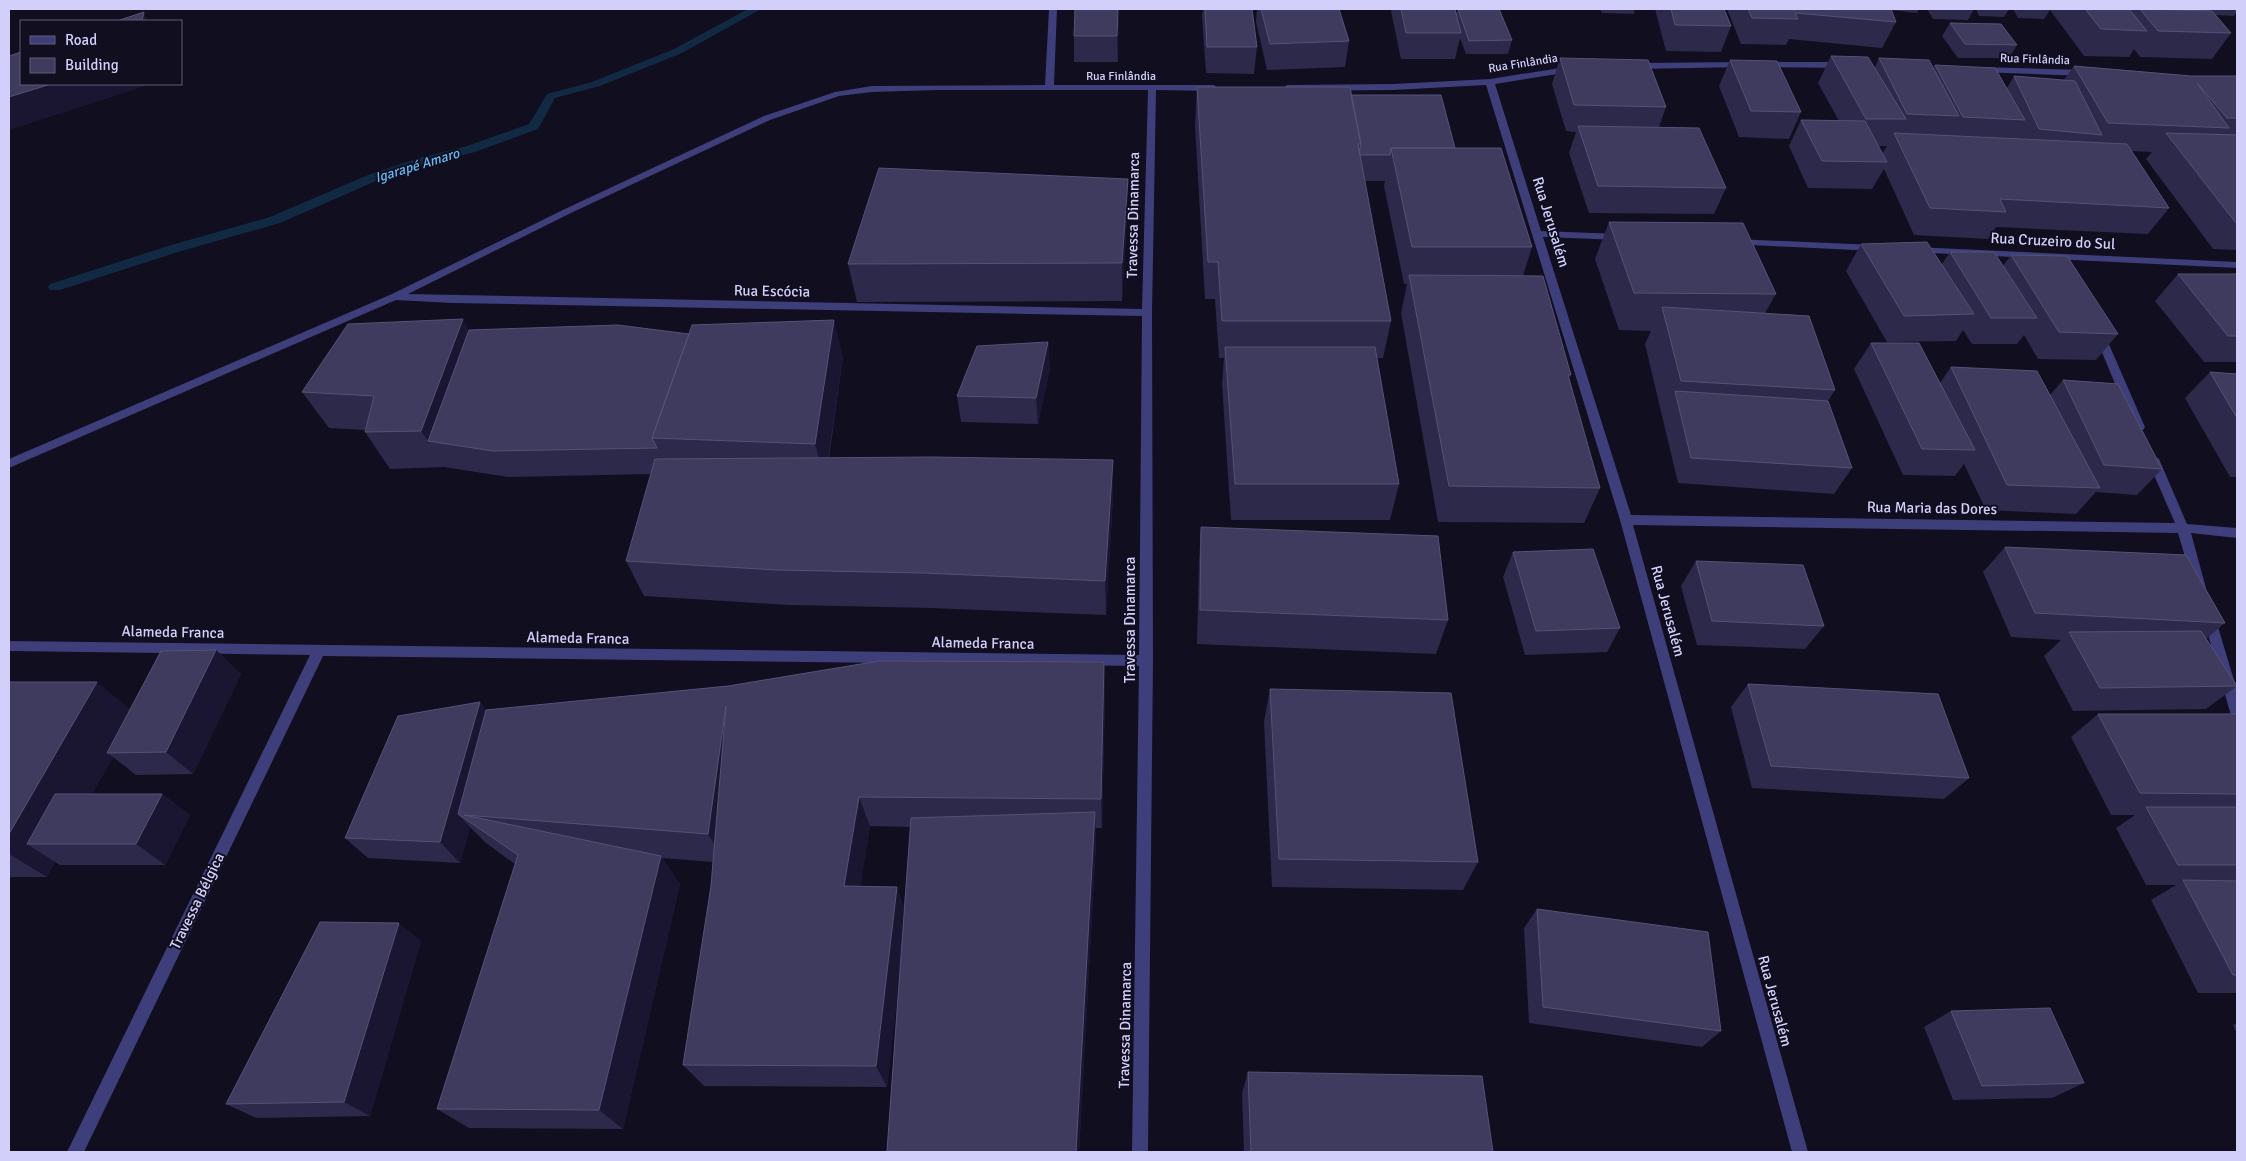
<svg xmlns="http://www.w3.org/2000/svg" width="2246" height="1161" font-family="Signika,sans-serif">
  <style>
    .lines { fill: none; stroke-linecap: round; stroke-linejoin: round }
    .stream { fill: #122944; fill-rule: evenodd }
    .street { fill: #3d3e7a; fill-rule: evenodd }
    .wall { fill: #2d294b; fill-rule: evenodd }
    .shaded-wall { fill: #1a1632 }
    .building { fill: #3f3b5e; stroke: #565277 }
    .labels { text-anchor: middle; stroke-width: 4; stroke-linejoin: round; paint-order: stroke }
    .far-street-label { font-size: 12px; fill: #d2d0fb; stroke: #100e1f }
    .far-water-label { font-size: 14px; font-style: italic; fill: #66baf3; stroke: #100e1f }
    .street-label { font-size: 15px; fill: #d2d0fb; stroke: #100e1f }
  </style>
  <rect width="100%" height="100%" fill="#100e1f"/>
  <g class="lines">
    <path class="stream" d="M748 9H761L682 53 600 86 555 98 538 129 475 152 427 164 376 181 280 223 178 252 60 290H50L48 287 50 284 168 246 270 217 368 175 419 158 467 146 529 124 547 94 592 82 674 49Z"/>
    <path class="street" d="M1049 9H1057L1054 85H1214L1218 88 1214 91 1156 90 1152 313 1153 661 1148 1152H1132L1139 666 323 656 84 1152H67L310 655 9 651V641L1139 655 1142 316 452 303 396 300 9 468V459L392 294 567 208 764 116 835 92 872 86 1045 85ZM937 90H1148L1142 309 408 294 573 212 770 120 839 96 872 92Z
      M1743 62 1747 65 1746 67 1635 69 1631 66 1635 63Z
      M1763 62H1843L1847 65 1843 68 1760 67 1759 65Z
      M1573 66 1577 69 1576 71 1495 84 1541 231 1620 234 1625 237 1620 240 1543 237 1631 515 2175 523 2147 459 2153 455 2159 459 2187 524 2237 528V538L2191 533 2206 588 2204 592H2196L2194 588 2178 533 1633 525 1808 1152H1792L1620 520 1486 85 1393 90 1287 91 1283 88 1287 85 1393 84 1490 79Z
      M1980 67 2085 70 2089 73 2085 76 1977 72 1976 70Z
      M1735 239 1875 245 1880 248 1875 251 1731 244 1730 242Z
      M1915 247 2237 262V268L1911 252 1910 250Z
      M2099 329 2104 333 2145 427 2143 430H2135L2133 427 2094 333Z
      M2209 612 2214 613 2215 617 2237 690V718L2232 716 2230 712 2203 617 2204 613Z"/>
  </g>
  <path class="wall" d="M1118 9V62H1074V36Z
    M1203 9H1252L1257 47 1254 74 1206 73 1202 15Z
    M1257 9H1339L1349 41 1345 67 1267 70 1256 22Z
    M1392 9H1455L1456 15 1458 9 1512 40 1508 54H1466L1460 38 1455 59H1401L1391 11Z
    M1600 9H1635L1634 14 1602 13Z
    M1655 9H1724L1731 26 1721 52 1666 51Z
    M1727 9H1919L1917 13 1891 10 1896 22 1882 48 1789 39 1786 45 1741 44Z
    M1927 9H1974L1968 20 1933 19Z
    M1976 9H2009L2004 17 1979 16Z
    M2013 9H2237V12L2234 16 2215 15 2231 33 2212 59 2140 57 2134 49 2129 57 2084 56 2050 10 2044 19 2018 18Z
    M1950 23 2017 45 2009 58H1958L1942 36Z
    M1831 56 1875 67 1879 58 1933 68 1935 65 2007 88 2014 76 2064 80 2074 66 2191 76H2237V250L2213 249 2146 159 2152 152 2131 151 2169 208 2148 234 1996 227 1988 239 1914 235 1884 169 1872 189 1808 188 1789 146 1801 120 1839 121 1818 83ZM1878 146H1887L1882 154Z
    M1560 58 1666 107 1659 127 1726 188 1714 214 1589 213 1569 153 1576 132 1566 131 1552 84Z
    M1730 60 1801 112 1789 139 1739 137 1719 86Z
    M1197 87 1351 95 1455 148 1532 247 1523 276 1571 375 1569 378 1600 488 1584 523 1438 522 1401 313 1407 284H1404L1384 186 1385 181H1365L1391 321 1383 358H1377L1399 484 1390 520H1231L1222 384 1224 358H1219L1215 299H1205L1195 125Z
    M1127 217 1122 301 857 302 848 264Z
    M1609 222 1776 294 1765 313 1835 390 1828 401 1852 468 1834 494 1678 483 1645 344 1651 331 1619 330 1595 259Z
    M1861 244 1942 264 1950 252 2003 266 2011 255 2118 334 2096 360 2038 359 2024 335 2017 344H1972L1963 330 1956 341 1887 342 1846 271Z
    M2178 274H2237V362H2204L2155 301Z
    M469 330 843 357 829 458 1113 496 1106 615 931 608 790 605 644 596 626 561 651 474 508 477 444 467 390 469 365 432V430L329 428 302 392Z
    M1048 342 1050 368 1038 424 961 422 957 396Z
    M1871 343 1940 383 1951 367 2050 395 2063 380 2162 469 2137 495 2096 492 2076 514 1986 510 1964 464 1955 476 1903 475 1854 369Z
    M2210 372 2237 374V477H2230L2185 398Z
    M1201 527 1448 620 1436 654 1197 644 1199 562Z
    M2005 547 2225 623 2206 639 2237 686 2206 709 2073 711 2044 656 2061 640 2011 637 1983 572Z
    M1513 552 1620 628 1607 652 1525 655 1503 577Z
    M1696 561 1824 626 1805 649 1697 645 1681 586Z
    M216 650 241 674 193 774 136 775 113 757 92 794H162L190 815 165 865H60L55 862 47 877H9V682L130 709Z
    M1104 662 1105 694 1102 828H1095L1096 841 1079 1152H887L898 988 887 1087 704 1086 683 1065 711 886 713 862 662 858 680 884 623 1129 469 1128 437 1109 515 864 486 843 470 827 460 863 368 858 345 838 486 710ZM870 826 910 827 904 907 860 886Z
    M1748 684 1969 778 1944 799 1752 788 1731 707Z
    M1270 689 1478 862 1463 890 1272 887 1264 722Z
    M2098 714H2237V993H2198L2151 900 2176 885H2146L2116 828 2135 815H2111L2071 737Z
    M1537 909 1721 1031 1702 1047 1529 1023 1524 928Z
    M421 941 370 1116 256 1118 226 1104Z
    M1951 1011 2084 1083 2052 1098 1953 1100 1924 1027Z
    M2237 1023V1034L2233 1025Z
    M1248 1072 1493 1152H1244L1242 1093Z"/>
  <path class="shaded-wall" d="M1118 9 1119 23 1118 62 1117 36Z
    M144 12 149 21H142Z
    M51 84H152L9 130V97Z
    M1128 179 1127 217 1122 301V263Z
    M463 319 483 357 428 441 421 431Z
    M834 320 843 357 825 480 815 444Z
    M1048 342 1050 368 1038 424 1036 398Z
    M1113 460V496L1106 615 1105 581Z
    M216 650 241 674 193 774 166 752Z
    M1104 662 1105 694 1102 828 1101 799Z
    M97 682 136 714 107 753 113 757 65 844H27L55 862 47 877 9 854V834Z
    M480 702 498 725 458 814 470 827 460 863 440 842Z
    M726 706V863L708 834Z
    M162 794 190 815 165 865 136 844Z
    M859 797 870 826 856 913 844 886Z
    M1095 812 1096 841 1079 1152H1076Z
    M661 856 680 884 623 1129 599 1110Z
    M897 887 907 914 887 1087 876 1066Z
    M399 923 421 941 370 1116 344 1102Z"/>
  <path class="building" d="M1075 9H1118L1117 36H1074Z
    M1205 9H1252L1257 47H1207Z
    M1261 9H1339L1349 41 1270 44Z
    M1401 9H1455L1461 33H1406Z
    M1458 9H1499L1512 40 1469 41Z
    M1671 9H1724L1731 26 1675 25Z
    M1748 9H1793L1794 11 1793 9H1891L1896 22 1795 13 1798 19 1752 18Z
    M2085 9H2129L2147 31 2101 29Z
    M2140 9 2212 11 2231 33 2158 31Z
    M144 12 142 21H117Z
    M1950 23 2001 24 2017 45 1965 44Z
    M21 52V84H51L9 97V56Z
    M1831 56 1868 57 1906 119H1866Z
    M1560 58 1648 60 1666 107 1574 105Z
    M1879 58 1929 60 1959 116 1907 114Z
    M1730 60 1777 61 1801 112 1751 111Z
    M1935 65 1995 68 2025 120 1963 117Z
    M2074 66 2191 76H2237V118H2227L2197 83 2229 128 2108 123Z
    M2014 76 2075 81 2102 135 2039 129Z
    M1197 87H1350L1361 144H1358L1391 321H1222L1218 262H1208Z
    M1351 95H1441L1455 148H1391L1390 155H1360L1359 152 1361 144Z
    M1801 120 1865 121 1887 162 1822 161Z
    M1578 126 1699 128 1726 188 1598 186Z
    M1894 133 2127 144 2169 208 2000 199 2006 212 1930 208Z
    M2166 133 2237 135V223H2236Z
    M1391 148H1501L1532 247H1412Z
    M879 168 1128 179 1122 263 848 264Z
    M1609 222 1743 223 1776 294 1634 293Z
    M1927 242 1974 314 1904 316 1861 244Z
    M1950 252H1994L2037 318H1991Z
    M2011 255 2067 256 2118 334 2059 332Z
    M2178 274H2237V336H2228Z
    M1409 275 1543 276 1571 375H1568L1600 488 1449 486Z
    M1662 307 1809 316 1835 390 1681 381Z
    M463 319 421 431 365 432 374 396 302 392 348 324Z
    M834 320 815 444 652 438 692 325Z
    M618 325 689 334 652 438 657 448 493 451 428 441 469 330Z
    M1048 342 1036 398 957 396 977 346Z
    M1871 343H1919L1975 450 1922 449Z
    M1225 347H1375L1399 484H1235Z
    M1951 367 2037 371 2100 488 2007 485Z
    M2210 372 2237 374V418Z
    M2063 380 2118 384 2162 469 2104 465Z
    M1675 391 1828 401 1852 468 1691 458Z
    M933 457 1113 460 1105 581 924 573 777 570 626 561 655 459Z
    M1201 527 1438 536 1448 620 1200 610Z
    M2005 547 2186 555 2225 623 2035 613Z
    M1593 549 1620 628 1536 631 1513 552Z
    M1696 561 1803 565 1824 626 1712 621Z
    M2201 631 2237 686 2100 688 2069 632Z
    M216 650 166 752 107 753 161 651Z
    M879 661 1104 662 1101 799 859 797 844 886 897 887 876 1066 683 1065 711 886 726 706 708 834 464 815 661 856 599 1110 437 1109 518 855 458 814 486 710 728 686Z
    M9 682H97L9 834Z
    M1748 684 1938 694 1969 778 1771 766Z
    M1270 689 1451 693 1478 862 1279 859Z
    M480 702 440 842 345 838 398 716Z
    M2098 714H2237V794L2140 793Z
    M55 794H162L136 844H27Z
    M2146 807H2237V865H2178Z
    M1095 812 1076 1152H917L887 1151 911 818Z
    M2183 880 2237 881V975H2233Z
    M1537 909 1708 932 1721 1031 1543 1007Z
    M320 922 399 923 344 1102 226 1104Z
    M2050 1008 2084 1083 1982 1086 1951 1011Z
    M1248 1072 1482 1076 1493 1152H1251Z"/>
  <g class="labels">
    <g class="far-street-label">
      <text transform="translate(2035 59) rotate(2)" y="4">Rua Finlândia</text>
      <text transform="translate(1523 63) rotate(-9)" y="4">Rua Finlândia</text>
      <text x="1121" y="80">Rua Finlândia</text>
    </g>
    <g class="far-water-label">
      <text transform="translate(417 165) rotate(-17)" y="5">Igarapé Amaro</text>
    </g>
    <g class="street-label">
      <text transform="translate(1133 215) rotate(-89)" y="5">Travessa Dinamarca</text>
      <text transform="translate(1551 222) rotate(73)" y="5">Rua Jerusalém</text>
      <text transform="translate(2053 241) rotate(3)" y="5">Rua Cruzeiro do Sul</text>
      <text transform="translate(772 291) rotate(1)" y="5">Rua Escócia</text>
      <text transform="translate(1932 508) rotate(1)" y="5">Rua Maria das Dores</text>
      <text transform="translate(1668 611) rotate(75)" y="5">Rua Jerusalém</text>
      <text transform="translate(1130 620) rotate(-90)" y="5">Travessa Dinamarca</text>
      <text transform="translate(173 632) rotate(1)" y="5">Alameda Franca</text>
      <text transform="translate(578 638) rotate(1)" y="5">Alameda Franca</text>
      <text transform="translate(983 643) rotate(1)" y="5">Alameda Franca</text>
      <text transform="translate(197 901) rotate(-64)" y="5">Travessa Bélgica</text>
      <text transform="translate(1775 1001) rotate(75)" y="5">Rua Jerusalém</text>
      <text transform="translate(1125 1025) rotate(-89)" y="5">Travessa Dinamarca</text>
    </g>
  </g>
  <rect width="2246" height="1161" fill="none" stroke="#d2d0fb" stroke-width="20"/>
  <rect x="20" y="20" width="162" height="65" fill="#100e1f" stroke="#5e5c77"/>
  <rect x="30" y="36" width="25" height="8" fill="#3d3e7a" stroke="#5e5c77"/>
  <text x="65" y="45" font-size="15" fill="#d2d0fb">Road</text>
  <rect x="30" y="58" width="25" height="15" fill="#3f3b5e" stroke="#5e5c77"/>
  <text x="65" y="70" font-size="15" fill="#d2d0fb">Building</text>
</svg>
